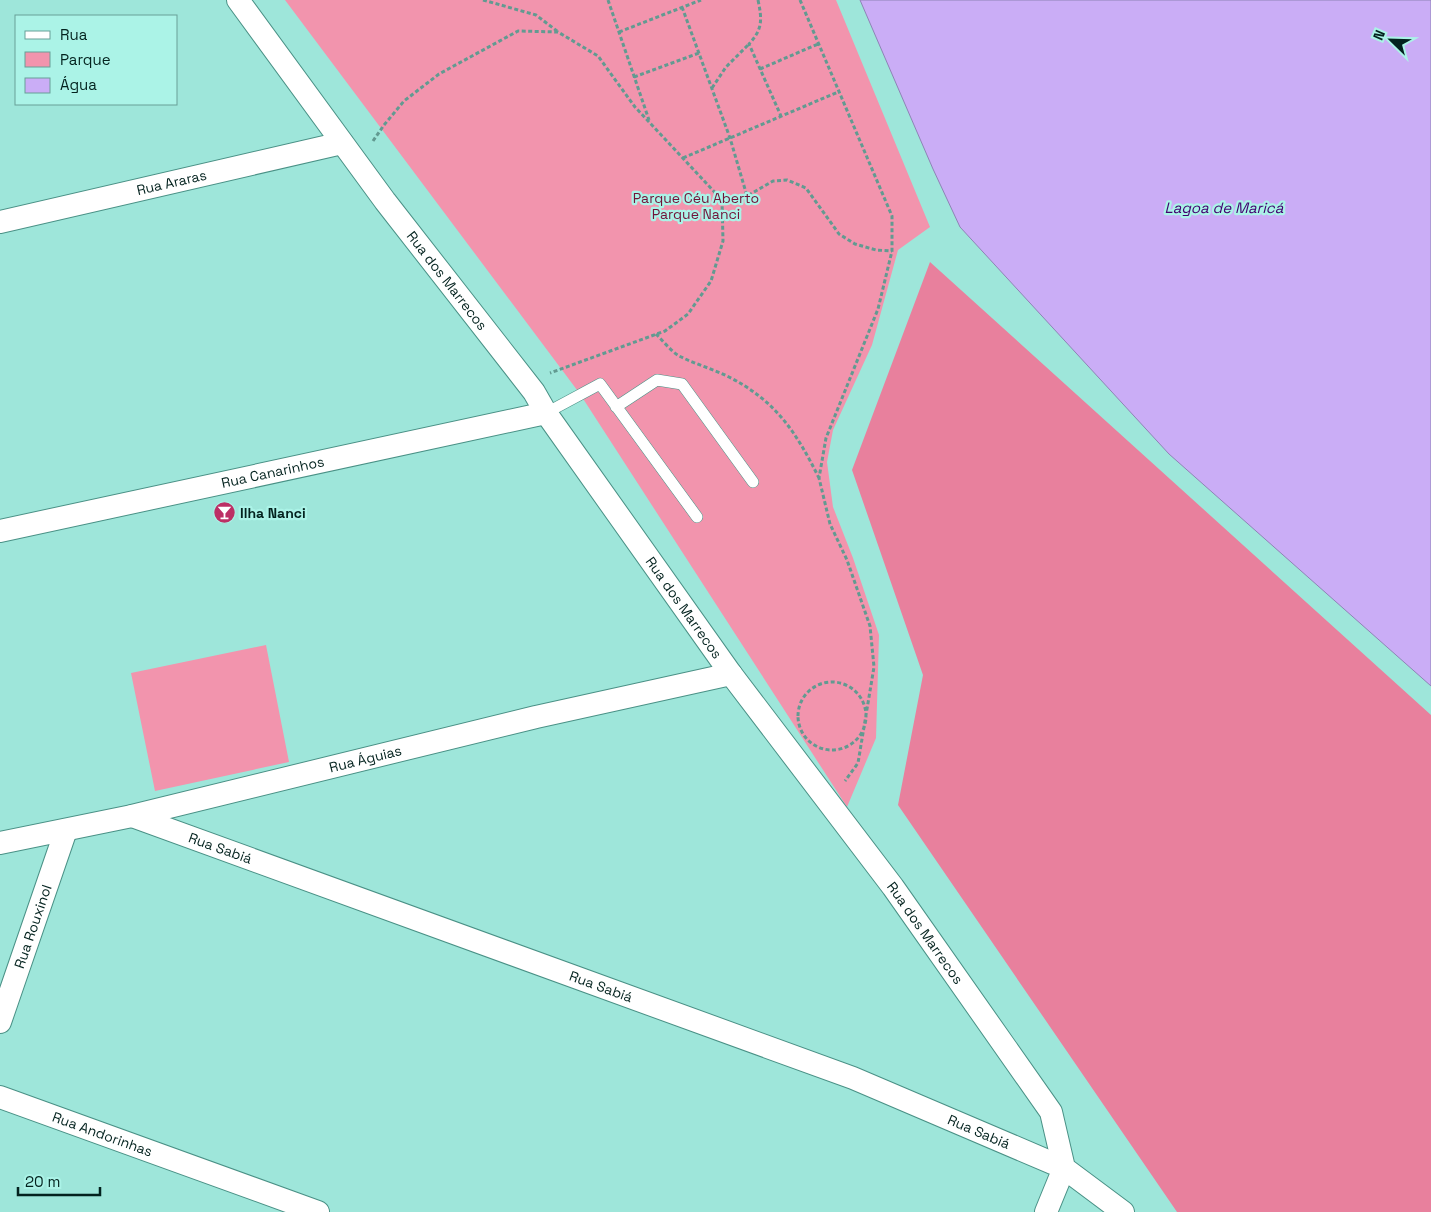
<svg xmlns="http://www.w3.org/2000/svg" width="1431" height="1212" font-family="'Space Grotesk',sans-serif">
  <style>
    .green { fill: #f294ad }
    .forest { fill: #e8809d }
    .water { fill: #caadf6; stroke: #8e83b5 }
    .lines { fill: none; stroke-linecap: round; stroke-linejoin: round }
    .lane-casing { stroke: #4a9186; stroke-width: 12 }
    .street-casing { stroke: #4a9186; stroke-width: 24 }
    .path { stroke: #629a91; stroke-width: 3; stroke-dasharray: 4 2.5; stroke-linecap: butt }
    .lane { stroke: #fff; stroke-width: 11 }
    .street { stroke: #fff; stroke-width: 22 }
    .labels { text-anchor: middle; stroke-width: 4.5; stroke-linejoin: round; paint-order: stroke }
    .street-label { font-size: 14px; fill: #03221e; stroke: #abf3e7 }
    .park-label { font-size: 14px; fill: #711338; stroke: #abf3e7 }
    .poi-label { font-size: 14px; font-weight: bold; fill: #03221e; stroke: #abf3e7; text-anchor: start }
    .water-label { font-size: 15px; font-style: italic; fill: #41006f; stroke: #abf3e7 }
  </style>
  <rect width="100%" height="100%" fill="#9ee6da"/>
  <path class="green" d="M285 0H836L930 227 898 250 872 345 833 430 827 462 833 507 853 558 879 635 876 738 847 807 580 394Z
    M266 645 289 762 155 791 131 673Z"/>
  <path class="forest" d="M930 262 1431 715V1212H1177L898 805 923 675 852 470Z"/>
  <path class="water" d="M860 0H1431V686L1169 454 960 227 933 169Z"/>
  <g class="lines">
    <defs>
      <path id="lane" d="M616 407 657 380 682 384 753 482
        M546 413 600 384 697 517"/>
      <g id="street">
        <path id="s1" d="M238 0 385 201 534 392 546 413 731 674 893 887 1051 1112 1064 1168 1123 1212"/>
        <path id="s2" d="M0 222 342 143"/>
        <path id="s3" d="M0 531 546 413"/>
        <path id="s4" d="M132 816 853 1078 1064 1168 1046 1212"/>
        <path id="s5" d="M0 843 132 816 536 717 731 674"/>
        <path id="s6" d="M0 1022 66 830"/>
        <path id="s7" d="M0 1097 318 1212"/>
      </g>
    </defs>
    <use href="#lane" class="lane-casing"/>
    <use href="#street" class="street-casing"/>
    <path class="path" d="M483 0 536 15 557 31
      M608 0 649 120
      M758 0C762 19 763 29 749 44L781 116
      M800 0 892 216V251L878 309 826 438 819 478 830 524 847 560 870 626 874 667 858 763 845 781
      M682 7 730 138 747 196 773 181 787 180 806 188 839 234 855 244 876 250 892 251
      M619 32 701 0
      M760 69 818 44
      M634 77 699 53
      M712 88 726 67 749 44
      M373 141 384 125 404 101 439 74 518 31 558 32 598 56 635 107 722 200 723 241 711 281 688 314 665 331 550 373
      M683 158 838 92
      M656 334C663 341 671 351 679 356 695 364 713 369 729 377 776 401 796 432 819 478
      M798 716a34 34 0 1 1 68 0a34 34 0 1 1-68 0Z"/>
    <use href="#lane" class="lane"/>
    <use href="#street" class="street"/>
  </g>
  <defs>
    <symbol id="bar-disc" viewBox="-11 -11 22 22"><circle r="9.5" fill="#bc2f65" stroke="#abf3e7"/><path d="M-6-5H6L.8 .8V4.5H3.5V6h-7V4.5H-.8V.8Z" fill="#fff"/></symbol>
  </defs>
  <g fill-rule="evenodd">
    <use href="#bar-disc" x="212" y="500" width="25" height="25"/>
  </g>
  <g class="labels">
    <g class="street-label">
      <text dy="5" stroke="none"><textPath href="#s2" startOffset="176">Rua Araras</textPath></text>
      <text dy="5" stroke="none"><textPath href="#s1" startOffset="350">Rua dos Marrecos</textPath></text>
      <text dy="5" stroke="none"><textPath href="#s3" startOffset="279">Rua Canarinhos</textPath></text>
      <text dy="5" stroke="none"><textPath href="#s1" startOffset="754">Rua dos Marrecos</textPath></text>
      <text dy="5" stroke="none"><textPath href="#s5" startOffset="375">Rua Águias</textPath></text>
      <text dy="5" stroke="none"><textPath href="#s4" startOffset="94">Rua Sabiá</textPath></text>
      <text dy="5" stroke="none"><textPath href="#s6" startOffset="101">Rua Rouxinol</textPath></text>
      <text dy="5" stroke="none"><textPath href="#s1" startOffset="1159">Rua dos Marrecos</textPath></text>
      <text dy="5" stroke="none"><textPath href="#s4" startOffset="499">Rua Sabiá</textPath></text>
      <text dy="5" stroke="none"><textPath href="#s4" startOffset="904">Rua Sabiá</textPath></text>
      <text dy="5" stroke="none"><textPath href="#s7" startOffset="109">Rua Andorinhas</textPath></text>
    </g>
    <g class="park-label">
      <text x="696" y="203">Parque Céu Aberto<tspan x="696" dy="16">Parque Nanci</tspan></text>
    </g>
    <g class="poi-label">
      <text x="240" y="518">Ilha Nanci</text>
    </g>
    <g class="water-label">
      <text x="1224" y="213">Lagoa de Maricá</text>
    </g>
  </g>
  <rect x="15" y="15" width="162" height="90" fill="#abf3e7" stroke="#689f97"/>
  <rect x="25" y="31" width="25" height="8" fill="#ffffff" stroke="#689f97"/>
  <text x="60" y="40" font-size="15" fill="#03221e">Rua</text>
  <rect x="25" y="52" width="25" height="15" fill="#f294ad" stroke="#689f97"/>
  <text x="60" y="65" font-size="15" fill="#03221e">Parque</text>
  <rect x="25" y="78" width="25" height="15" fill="#caadf6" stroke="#689f97"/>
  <text x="60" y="90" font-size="15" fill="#03221e">Água</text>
  <g transform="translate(1391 40) rotate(293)" stroke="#abf3e7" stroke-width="4" paint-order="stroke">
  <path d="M0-4L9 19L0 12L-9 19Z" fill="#03221e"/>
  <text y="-8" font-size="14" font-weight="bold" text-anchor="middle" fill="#03221e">N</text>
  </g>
  <path d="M18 1187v8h82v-8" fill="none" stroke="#03221e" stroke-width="2.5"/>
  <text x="25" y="1187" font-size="15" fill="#03221e" stroke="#abf3e7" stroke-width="4" paint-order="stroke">20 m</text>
</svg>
